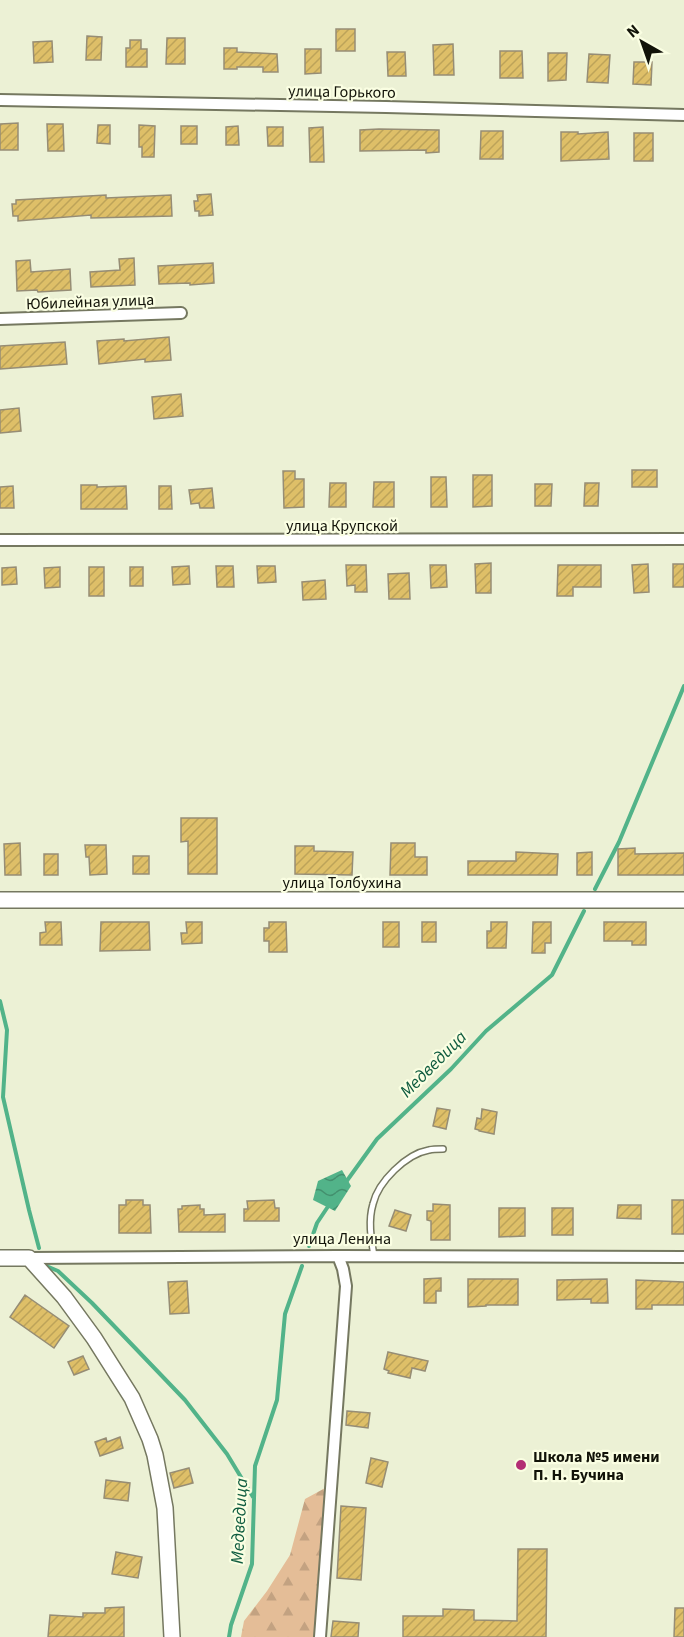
<svg xmlns="http://www.w3.org/2000/svg" width="684" height="1637" font-family="'Source Sans 3',sans-serif">
  <style>
    .forest { fill: url(#forest-firs) }
    .water { fill: url(#water-waves) }
    .lines { fill: none; stroke-linecap: round; stroke-linejoin: round }
    .stream { stroke: #52b389; stroke-width: 4 }
    .building { fill: url(#building-hatch); stroke: #968d75; stroke-width: 1.5 }
    .lane-casing { stroke: #757860; stroke-width: 8 }
    .street-casing { stroke: #757860; stroke-width: 14 }
    .secondary-casing { stroke: #757860; stroke-width: 18 }
    .lane { stroke: #fff; stroke-width: 5 }
    .street { stroke: #fff; stroke-width: 10 }
    .secondary { stroke: #fff; stroke-width: 15 }
    .poi-dot { fill: #b32e74; stroke: #fafee2; stroke-width: 2 }
    .labels { text-anchor: middle; stroke-width: 4.5; stroke-linejoin: round; paint-order: stroke }
    .street-label { font-size: 16px; fill: #121309; stroke: #fafee2 }
    .poi-label { font-size: 16px; font-weight: bold; fill: #121309; stroke: #fafee2; text-anchor: start }
    .water-label { font-size: 18px; font-style: italic; fill: #0f5c3f; stroke: #fafee2 }
  </style>
  <defs>
    <pattern id="forest-firs" width="22" height="20" patternUnits="userSpaceOnUse" patternTransform="scale(1.5)"><rect width="22" height="20" fill="#e4bd97"/><path d="M5 1l3.5 6h-7zM16 11l3.5 6h-7z" fill="#c3a281"/></pattern>
    <pattern id="water-waves" width="16" height="10" patternUnits="userSpaceOnUse" patternTransform="scale(1.5)"><rect width="16" height="10" fill="#52b389"/><path d="M0 5q4-4 8 0t8 0" fill="none" stroke="#43906e"/></pattern>
    <pattern id="building-hatch" width="6" height="6" patternUnits="userSpaceOnUse" patternTransform="scale(1.5)"><rect width="6" height="6" fill="#debf68"/><path d="M-1 1l2-2M0 6l6-6M5 7l2-2" fill="none" stroke="#bda359"/></pattern>
  </defs>
  <rect width="100%" height="100%" fill="#ecf1d5"/>
  <path class="forest" d="M327 1487 317 1637H241L244 1621 267 1591 290 1555 305 1499Z"/>
  <path class="water" d="M342 1170 351 1186 335 1211 313 1200 318 1181Z"/>
  <g class="lines">
    <path class="stream" d="M595 889 619 842 684 686
      M0 1001 7 1030 3 1097 29 1210 39 1248
      M346 1182 377 1139 451 1069 486 1031 552 975 584 911
      M309 1246 317 1223 329 1205
      M44 1265 58 1271 92 1303 185 1400 227 1454 253 1497
      M229 1637 231 1625 252 1564 255 1466 277 1400 285 1314 302 1266"/>
  </g>
  <path class="building" d="M336 29H355V51H336Z
    M87 36 102 37 101 60H86Z
    M167 38H185V64H166Z
    M130 40H141V49H147V67H126V48H130Z
    M52 41 53 62 34 63 33 42Z
    M453 44 454 75H434L433 45Z
    M224 48H237V52L277 54 278 72H263V67H237V69H224Z
    M305 49H321V73L305 74Z
    M500 51H522L523 78H500Z
    M387 52H405L406 76H388Z
    M548 53H567L566 80 548 81Z
    M589 54 610 55 608 83 587 82Z
    M634 62H652L651 85 633 84Z
    M18 123V150H0V124Z
    M47 124H63L64 151H48Z
    M98 125H110V144L97 143Z
    M139 125 155 126 154 157H142V147H139Z
    M181 126H197V144H181Z
    M238 126 239 145H226V127Z
    M267 127H283V146H268Z
    M323 127 324 162H310L309 128Z
    M379 129 439 130V152L426 153V150L360 151V130Z
    M481 131H503V159H480Z
    M561 132H578V134L608 132 609 159 561 161Z
    M634 133H653V161H634Z
    M211 194 213 215 199 216V211H195L194 201H198L197 195Z
    M106 195V198L171 195 172 216 91 218V215L18 221V216H13L12 204H16V200Z
    M134 258 135 285 91 287 90 272 120 270 119 259Z
    M30 260 31 272 70 269 71 290 38 292 37 290 17 291 16 261Z
    M213 263 214 283 190 285V283L159 284 158 266Z
    M169 337 171 360 145 362V359L99 364 97 341 124 339V341Z
    M65 342 67 364 0 369V346Z
    M181 394 183 416 154 419 152 397Z
    M19 408 21 431 0 433V410Z
    M632 470H657V487H632Z
    M283 471H295V479H304V507L284 508Z
    M473 475H492V506L473 507Z
    M431 477H446L447 507H431Z
    M374 482H394V507H373Z
    M330 483H346V507H329Z
    M585 483H599L598 506H584Z
    M535 484H552L551 506H535Z
    M81 485H97V487L126 486 127 509H81Z
    M13 486 14 508H0V487Z
    M159 486H171L172 509H159Z
    M212 488 214 508H200L199 503 191 504 189 490Z
    M491 563V593H476L475 564Z
    M648 564 649 592 634 593 632 565Z
    M673 564H684V587H673Z
    M346 565H366L367 592H355V585L347 586Z
    M430 565H446L447 587 431 588Z
    M558 565H601V587H573V596H557Z
    M189 566 190 584 173 585 172 567Z
    M216 566H233L234 587H217Z
    M257 566H275L276 582 258 583Z
    M16 567 17 584 2 585V568Z
    M60 567V587L45 588 44 568Z
    M89 567H104V596H89Z
    M130 567H143V586H130Z
    M409 573 410 599H389L388 574Z
    M325 580 326 599 303 600 302 582Z
    M181 818H217V874H188V841L181 842Z
    M20 843 21 875H5L4 844Z
    M391 843H415V857H427V875H390Z
    M85 845H106L107 874 90 875 89 857H86Z
    M295 846H314V851L353 852 352 875 295 874Z
    M635 848V854L684 853V875H618V849Z
    M516 852 558 854 557 875H468V861H516Z
    M592 852V875H577V853Z
    M44 854H58V875H44Z
    M133 856H149V874H133Z
    M45 922H61L62 945H40V933L46 932Z
    M101 922H149L150 950 100 951Z
    M186 922H202V943L182 944 181 933H187Z
    M269 922H286L287 952H269V941H264V928H269Z
    M383 922H399V947H383Z
    M422 922H436V942H422Z
    M491 922H507L506 948H487V931H491Z
    M533 922H551V943H545V953H532Z
    M604 922H646V945H632V941H604Z
    M437 1108 450 1110 446 1129 433 1126Z
    M482 1109 497 1112 494 1134 479 1131V1130L475 1129 477 1118 481 1119Z
    M126 1200H143V1205H150L151 1233H119V1205H126Z
    M274 1200 275 1208H279V1221H244V1209H248L247 1201Z
    M672 1200H684V1234H672Z
    M433 1204 450 1205V1240H431V1221L427 1220V1211H433Z
    M200 1205V1209H204V1215L225 1214V1232H179L178 1209H182V1206Z
    M618 1205H641V1219L617 1218Z
    M499 1208H525V1236L499 1237Z
    M552 1208H573V1235H552Z
    M395 1210 411 1215 406 1231 389 1226Z
    M441 1278V1291H436V1303H424V1279Z
    M468 1279H518V1305H486V1306L468 1307Z
    M607 1279 608 1303H591V1299L557 1300V1280Z
    M636 1280 684 1282V1305H652V1309H636Z
    M187 1281 189 1313 170 1314 168 1282Z
    M25 1295 69 1326 54 1348 10 1317Z
    M388 1352 428 1361 425 1371 412 1368 410 1378 388 1373 389 1371 384 1369Z
    M83 1356 89 1369 74 1375 68 1362Z
    M347 1411 370 1413 368 1428 346 1425Z
    M120 1437 123 1448 100 1456 95 1442 106 1438 107 1442Z
    M371 1458 388 1462 382 1487 366 1483Z
    M189 1468 193 1483 174 1488 170 1473Z
    M106 1480 130 1483 128 1501 104 1498Z
    M341 1506 366 1508 361 1580 337 1578Z
    M518 1549H547L546 1637H403V1616H443V1609L474 1610V1620L517 1621Z
    M116 1552 142 1557 138 1578 112 1574Z
    M124 1607V1637H48L50 1615 83 1617V1613H105V1608Z
    M675 1608H684V1637H674Z
    M333 1621 359 1623 358 1637H331Z"/>
  <g class="lines">
    <defs>
      <path id="lane" d="M374 1256C371 1238 368 1221 373 1204 378 1182 406 1154 429 1150 433 1149 439 1149 443 1149"/>
      <path id="street" d="M0 100 386 107 684 115
        M0 319 181 313
        M0 540 684 539
        M29 1258 338 1256 684 1257
        M320 1637 346 1286 343 1269 338 1256"/>
      <path id="secondary" d="M0 900H684
        M0 1258H29L64 1297 94 1338 132 1398 150 1439 155 1455 165 1508 172 1637"/>
    </defs>
    <use href="#lane" class="lane-casing"/>
    <use href="#street" class="street-casing"/>
    <use href="#secondary" class="secondary-casing"/>
    <use href="#lane" class="lane"/>
    <use href="#street" class="street"/>
    <use href="#secondary" class="secondary"/>
  </g>
  <circle class="poi-dot" cx="521" cy="1465" r="6"/>
  <g class="labels">
    <g class="street-label">
      <text transform="translate(342 91) rotate(1)" y="6">улица Горького</text>
      <text transform="translate(90 301) rotate(-2)" y="6">Юбилейная улица</text>
      <text x="342" y="531">улица Крупской</text>
      <text x="342" y="888">улица Толбухина</text>
      <text x="342" y="1244">улица Ленина</text>
    </g>
    <g class="poi-label">
      <text x="533" y="1462">Школа №5 имени<tspan x="533" dy="18">П. Н. Бучина</tspan></text>
    </g>
    <g class="water-label">
      <text transform="translate(433 1064) rotate(-45)" y="6">Медведица</text>
      <text transform="translate(239 1521) rotate(-87)" y="6">Медведица</text>
    </g>
  </g>
  <g transform="translate(642 42) rotate(320)" stroke="#fafee2" stroke-width="4.5" paint-order="stroke">
  <path d="M0-4.5L10 22L0 15L-10 22Z" fill="#121309"/>
  <text y="-9" font-size="16" font-weight="bold" text-anchor="middle" fill="#121309">N</text>
  </g>
</svg>
